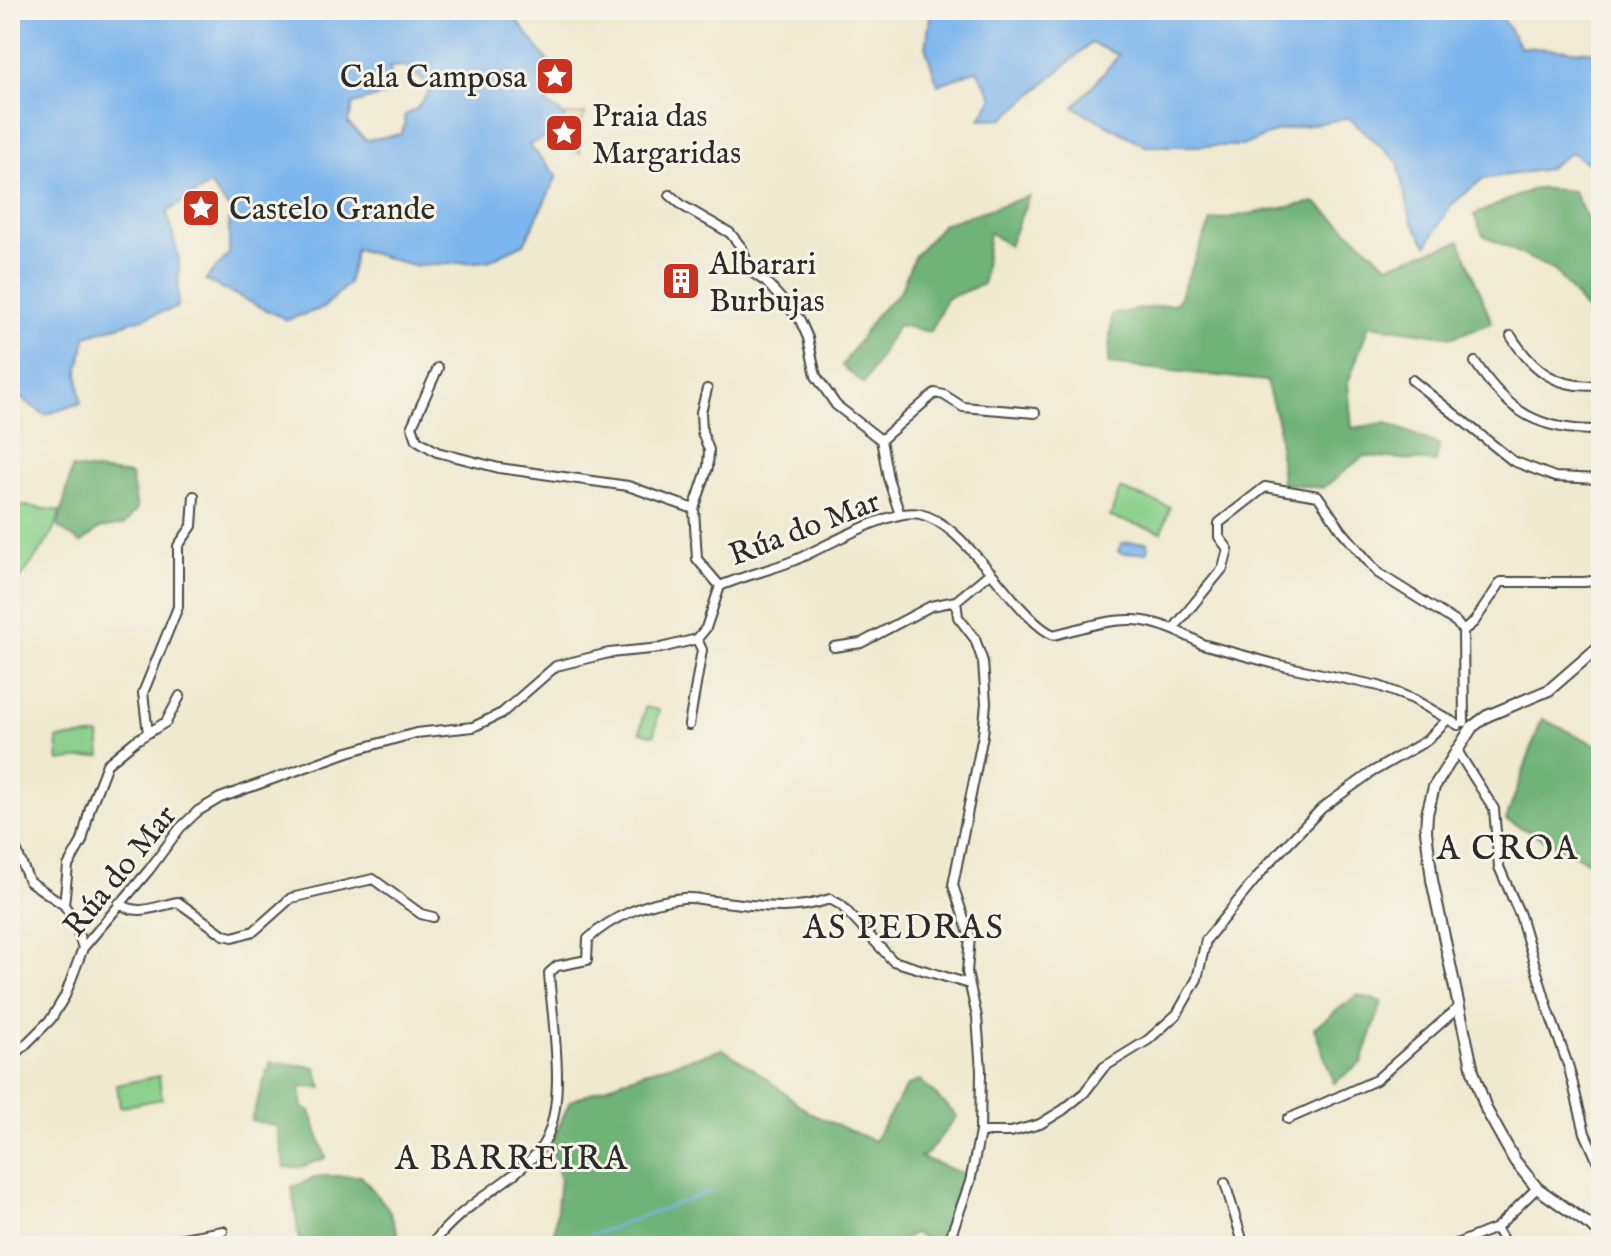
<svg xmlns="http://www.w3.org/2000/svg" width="1611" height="1256" font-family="'IM FELL English',serif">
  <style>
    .green { fill: #8bd18b; stroke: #5b7e5b; stroke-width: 2 }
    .forest { fill: #70b377; stroke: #4e6f51; stroke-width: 2 }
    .sand { fill: #eeda9e; stroke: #8c8264; stroke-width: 2 }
    .water { fill: #7cb5ed; stroke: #54708c; stroke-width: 2; fill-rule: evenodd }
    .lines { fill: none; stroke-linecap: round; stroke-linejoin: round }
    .stream { stroke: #7cb5ed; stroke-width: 2 }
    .minor-casing { stroke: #484844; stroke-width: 12 }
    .major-casing { stroke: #484844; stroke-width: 14 }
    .minor { stroke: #fff; stroke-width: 8 }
    .major { stroke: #fff; stroke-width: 10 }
    .labels { text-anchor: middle; stroke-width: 6; stroke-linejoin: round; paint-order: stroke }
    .poi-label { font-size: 32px; fill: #2b2b2b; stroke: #f7f3e8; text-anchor: start }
    .street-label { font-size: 32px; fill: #2b2b2b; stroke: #f7f3e8 }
    .neighbourhood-label { font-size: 34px; letter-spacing: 2px; fill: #2b2b2b; stroke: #f7f3e8 }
  </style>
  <rect width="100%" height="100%" fill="#f7f3e8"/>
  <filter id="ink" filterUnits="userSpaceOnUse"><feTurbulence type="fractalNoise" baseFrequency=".0125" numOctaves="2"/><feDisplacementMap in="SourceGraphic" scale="16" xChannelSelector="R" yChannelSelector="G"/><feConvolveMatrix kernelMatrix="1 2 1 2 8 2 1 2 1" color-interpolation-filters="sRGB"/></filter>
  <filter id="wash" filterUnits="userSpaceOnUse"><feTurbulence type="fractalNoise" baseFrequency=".006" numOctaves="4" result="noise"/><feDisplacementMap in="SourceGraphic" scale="32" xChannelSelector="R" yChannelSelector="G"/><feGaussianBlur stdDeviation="1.8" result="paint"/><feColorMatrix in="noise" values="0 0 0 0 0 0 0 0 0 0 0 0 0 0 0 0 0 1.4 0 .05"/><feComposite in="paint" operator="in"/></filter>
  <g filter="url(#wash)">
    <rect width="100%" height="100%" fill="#efe9d0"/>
    <path class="green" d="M1120 489 1170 507 1162 532 1110 517Z
      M10 504 60 511C53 546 23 566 10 598Z
      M645 707 659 710 654 735 640 732Z
      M99 735 101 756 59 761 57 739Z
      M159 1076 162 1099 120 1107 117 1085Z"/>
    <path class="forest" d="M1535 188 1573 191 1601 246V307L1595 321 1555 271 1483 235 1474 215Z
      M1029 196 1009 246 989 232 983 284 946 299 931 332 898 325 864 384 842 366 876 315 900 292 914 257 943 224Z
      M1315 202 1388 265 1460 241 1492 323 1453 337 1369 325 1348 383 1352 428 1387 423 1439 445 1436 462 1364 456 1323 488 1282 483 1278 424 1266 381 1108 364 1112 314 1177 303 1211 221Z
      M72 468 131 475 137 509 124 525 100 528 81 543 58 527Z
      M1542 719 1601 747V868L1506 820Z
      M1357 995 1382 1002 1362 1062 1334 1083 1314 1028Z
      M723 1049 762 1075 811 1114 874 1141 906 1087 920 1080 957 1116 927 1154 920 1157 964 1174 939 1246 914 1233 892 1246H553L560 1178 551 1145 570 1101 641 1073Z
      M270 1062 315 1067 322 1088 300 1087 303 1108 310 1111 326 1158 301 1167 285 1168 276 1126 251 1120Z
      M320 1176H361L388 1208 403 1246H300L292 1187Z"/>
    <path class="sand" d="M585 114 578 130 580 153 549 135 561 116Z"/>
    <path class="water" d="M10 10H509L554 69 547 104 566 117 549 135 529 145 557 176 524 244 488 261 414 266 356 249 348 284 323 308 287 320 205 280 229 254V209L210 185 167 212 179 259 178 307 86 336 78 373 81 403 45 415 10 391ZM404 66 432 88 416 109 404 116 405 124 401 134 366 140 348 123 353 104 384 95 395 85 389 67Z
      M931 10H1498L1520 47 1601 52V160L1586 162 1571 152 1547 169 1483 179 1451 205 1427 245 1411 220 1398 162 1349 118 1280 130 1242 146H1146L1074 107 1119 55 1091 43 1005 118 980 119 993 97 977 70 938 85 926 50Z
      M1147 542 1148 552 1123 554 1118 551 1122 543Z"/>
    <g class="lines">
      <path class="stream" d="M562 1246 711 1191"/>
    </g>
  </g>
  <g filter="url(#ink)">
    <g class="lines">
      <defs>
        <path id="minor" d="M670 195 683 206 730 233 742 248 750 271 766 282 800 320 808 338 816 376 836 405 881 440 888 478 900 515
          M1511 336C1533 371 1558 390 1601 385
          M1475 362C1509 413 1539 431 1601 430
          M438 368 412 426 417 440 437 452 499 468 628 486 694 509
          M1412 380 1513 461 1555 477 1601 479
          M707 389 701 412 702 432 709 450 708 467 694 509 697 559 720 586
          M881 440 935 393 944 395 963 407 1035 413
          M956 601 958 617 975 639 983 662 986 703 983 735 953 885 970 937 967 972 977 1017 981 1071 980 1132
          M1174 628 1223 568 1228 549 1219 537V523L1265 487 1318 496 1342 531 1378 573 1456 622 1463 631 1464 722
          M1463 631 1474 622 1501 582H1584L1601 580
          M834 647 861 643 931 606 956 601 991 572
          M689 725 702 650 697 639
          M148 733 166 722 180 696
          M1456 749 1494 809 1499 867 1520 915 1548 1009 1569 1068 1585 1133 1601 1169
          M10 835 29 881 64 905
          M119 903C137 917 157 906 178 902L224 935 233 937 254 931 291 898 373 879 421 914 433 917
          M83 948 73 918 64 905 68 866 82 841 90 808 107 764 135 741 148 733 143 693 178 607V546L192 526 194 496
          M10 1060 51 1019 65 996 83 948 149 870 180 828 198 811 220 798 348 752 416 733 473 727 502 713 556 666 609 653 661 648 697 639 706 628 720 586C745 575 771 570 795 560 824 548 891 507 920 514 946 520 969 548 986 567 1003 585 1032 627 1054 635 1118 618 1141 609 1202 644L1275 664 1379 686 1413 699 1458 725
          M1288 1119 1376 1080 1459 1007
          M1225 1183 1244 1246
          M1496 1228 1507 1246
          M138 1246 223 1231
          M431 1246C453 1215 484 1197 514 1174 524 1166 537 1155 544 1143 568 1101 552 1021 549 973L557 966 587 960 588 939C612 916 650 901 683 898 693 897 704 900 714 901 757 905 787 913 830 899L841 905 893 961 969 984
          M947 1246 970 1182 980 1132H1011L1040 1124 1063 1110 1084 1093 1104 1067 1148 1040 1177 1014 1197 979 1206 940 1267 865 1322 808 1372 772 1426 741 1448 719
          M1451 1246 1496 1228 1537 1188"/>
        <path id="major" d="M1601 645 1549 690 1487 716 1472 727 1434 787 1427 814 1426 831 1432 880 1459 1007 1473 1071 1486 1109 1515 1161 1537 1188 1601 1233"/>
      </defs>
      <use href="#minor" class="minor-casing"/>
      <use href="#major" class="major-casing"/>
      <use href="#minor" class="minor"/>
      <use href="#major" class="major"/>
    </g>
  </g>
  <defs>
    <symbol id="sight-square" viewBox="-11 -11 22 22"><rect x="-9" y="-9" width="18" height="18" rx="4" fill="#c8321e" stroke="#f7f3e8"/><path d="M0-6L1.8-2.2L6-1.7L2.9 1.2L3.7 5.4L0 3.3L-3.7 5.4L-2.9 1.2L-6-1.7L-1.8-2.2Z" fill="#fff"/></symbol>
    <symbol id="building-square" viewBox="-11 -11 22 22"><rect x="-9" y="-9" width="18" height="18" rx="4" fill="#c8321e" stroke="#f7f3e8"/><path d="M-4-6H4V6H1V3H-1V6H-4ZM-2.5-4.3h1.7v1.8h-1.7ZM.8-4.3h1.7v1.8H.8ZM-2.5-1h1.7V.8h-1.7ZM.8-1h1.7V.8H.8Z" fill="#fff"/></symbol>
  </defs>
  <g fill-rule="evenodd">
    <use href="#sight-square" x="533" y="54" width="44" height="44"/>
    <use href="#sight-square" x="542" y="111" width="44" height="44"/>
    <use href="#sight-square" x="179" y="186" width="44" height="44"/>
    <use href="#building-square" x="659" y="259" width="44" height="44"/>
  </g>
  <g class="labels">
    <g class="poi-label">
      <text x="527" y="87" text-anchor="end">Cala Camposa</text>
      <text x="592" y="126">Praia das<tspan x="592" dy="37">Margaridas</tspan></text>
      <text x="229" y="219">Castelo Grande</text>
      <text x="709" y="274">Albarari<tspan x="709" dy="37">Burbujas</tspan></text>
    </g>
    <g class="street-label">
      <text transform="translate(804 527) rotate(-21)" y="11">Rúa do Mar</text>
      <text transform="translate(119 870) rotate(-51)" y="11">Rúa do Mar</text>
    </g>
    <g class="neighbourhood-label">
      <text x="1508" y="859">A CROA</text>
      <text x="904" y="938">AS PEDRAS</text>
      <text x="512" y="1169">A BARREIRA</text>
    </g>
  </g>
  <rect width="1611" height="1256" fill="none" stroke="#f7f3e8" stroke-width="40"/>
</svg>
